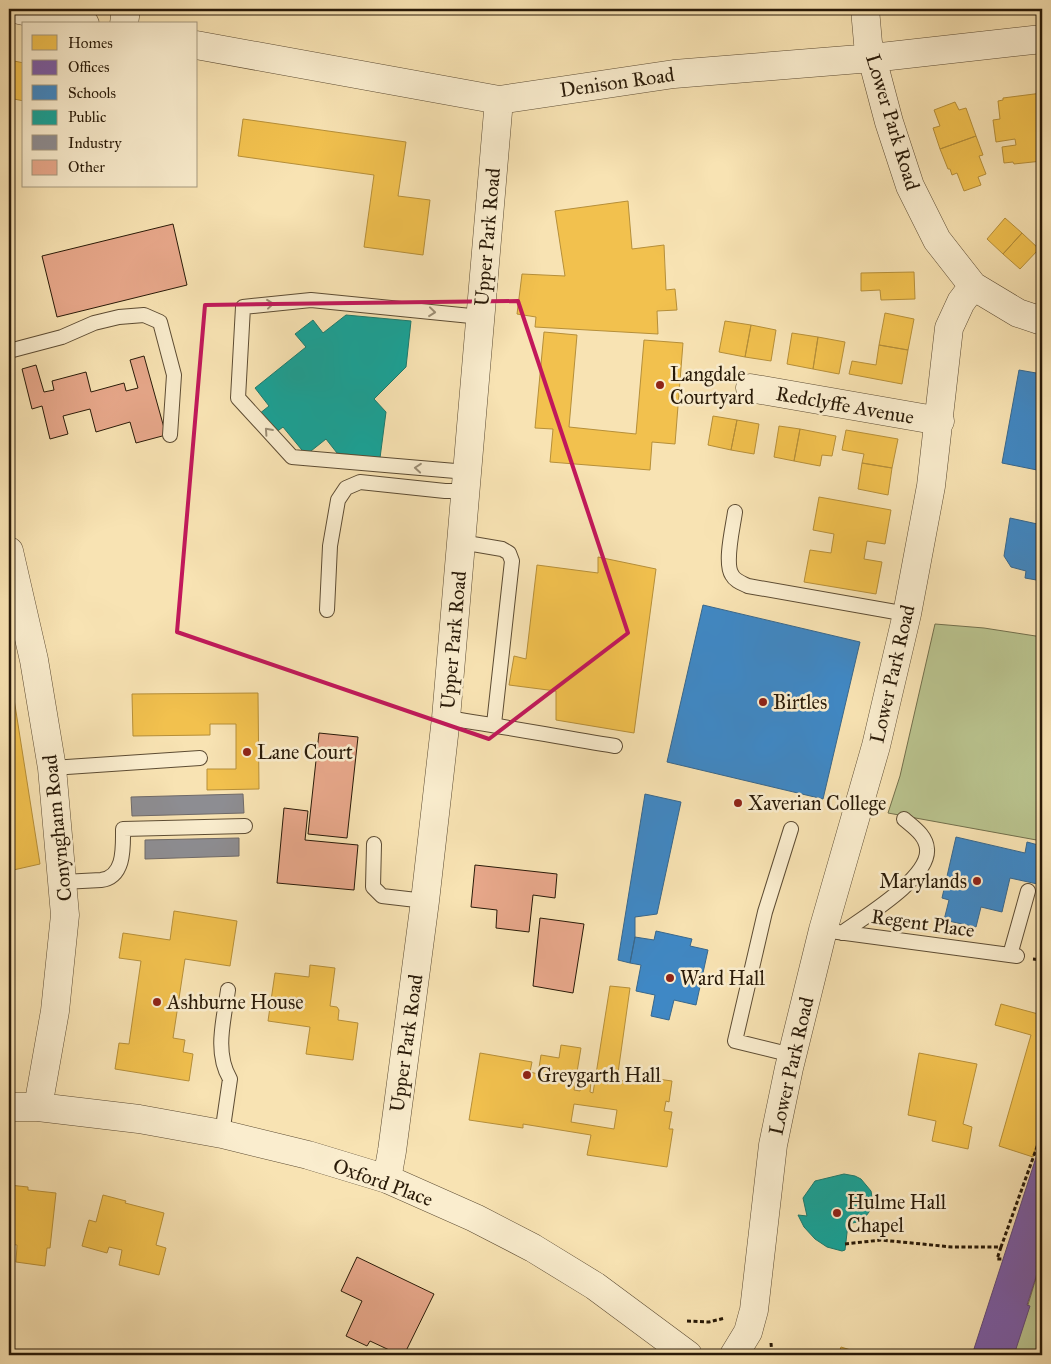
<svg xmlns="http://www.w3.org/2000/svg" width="1051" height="1364" font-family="'IM FELL Great Primer',serif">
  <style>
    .green { fill: #bac48f; stroke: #726f4c }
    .homes { fill: #f2c14e; stroke: #b68f39; fill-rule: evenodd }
    .offices { fill: #7b5ea7; stroke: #624a77 }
    .schools { fill: #3f88c5; stroke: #38678c }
    .public { fill: #17a398; stroke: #1c7a6d }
    .industry { fill: #8d8d92; stroke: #6f6a69 }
    .building { fill: #e8a88b; stroke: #291a08 }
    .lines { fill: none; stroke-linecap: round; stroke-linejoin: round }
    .lane-casing { stroke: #5d4c33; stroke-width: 16 }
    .street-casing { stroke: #5d4c33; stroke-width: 29 }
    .path { stroke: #291a08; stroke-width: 3; stroke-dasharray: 4 2.5; stroke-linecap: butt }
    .lane { stroke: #faedce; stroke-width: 14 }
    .street { stroke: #faedce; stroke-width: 28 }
    .oneway { stroke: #9c8e75 }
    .marked { fill: none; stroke: #c2185b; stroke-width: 4; stroke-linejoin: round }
    .poi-dot { fill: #8f2418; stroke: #faedce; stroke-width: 2 }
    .labels { text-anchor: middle; stroke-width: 5; stroke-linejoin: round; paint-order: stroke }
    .street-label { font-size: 20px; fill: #291a08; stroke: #faedce }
    .poi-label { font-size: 20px; fill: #291a08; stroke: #faedce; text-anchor: start }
  </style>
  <rect width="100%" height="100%" fill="#f8e3b3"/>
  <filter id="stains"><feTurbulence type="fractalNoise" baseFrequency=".004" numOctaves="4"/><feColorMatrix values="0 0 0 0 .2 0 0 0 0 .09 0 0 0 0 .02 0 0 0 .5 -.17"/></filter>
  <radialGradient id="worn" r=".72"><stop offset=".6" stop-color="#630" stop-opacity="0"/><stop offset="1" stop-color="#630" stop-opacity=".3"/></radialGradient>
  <path class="green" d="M935 624 984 628 1042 637V841L888 813 900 776Z
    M1042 1258V1355H1013Z"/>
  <path class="homes" d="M9 60 24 63V101L9 98Z
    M1042 93V136H1041L1042 142V161L1014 164 1013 162 1004 163 1002 147 1016 145 1015 139 996 142 993 120 1000 119 998 101 1003 100V98Z
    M955 102 959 110 966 108 976 136 940 149 933 128 940 126 934 110Z
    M243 119 406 142 398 196 430 200 423 255 364 247 374 175 238 156Z
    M976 136 983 155 979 156 986 174 978 177 981 185 964 191 957 173 952 175 950 169H948L940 149Z
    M628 201 632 249 664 245 666 290 675 289 677 310 657 311 658 334 535 327 536 317 517 314 522 274 565 276 555 211Z
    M1005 218 1022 233 1003 254 987 239Z
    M1022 233 1039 249 1020 269 1003 254Z
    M914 272 915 299 881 300 880 290 861 291V273Z
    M885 313 914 319 908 350 879 345Z
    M725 321 751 325 745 357 719 352Z
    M751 325 776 330 771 361 745 357Z
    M544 332 577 335 569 427 636 434 644 340 683 343 675 444 652 442 650 470 550 462 553 429 535 428Z
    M792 333 818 337 813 369 787 364Z
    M818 337 845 342 839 374 813 369Z
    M879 345 908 350 902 384 849 374 852 361 876 365Z
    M713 416 737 420 731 450 708 445Z
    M737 420 759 424 754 454 731 450Z
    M779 426 800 429 794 461 774 457Z
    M800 429 836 436 832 456 822 455 820 466 794 461Z
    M846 430 898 439 892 468 862 463 864 454 842 450Z
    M862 463 892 468 888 495 858 489Z
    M819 497 891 510 885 544 867 541 864 559 882 562 876 594 804 582 810 550 831 553 834 534 813 530Z
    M598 557 656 569 634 733 556 720V691L509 685 514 656 526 659 537 565 598 573Z
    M9 667 40 864 9 871Z
    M258 693 259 789 207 790V769H236V724H210V735L133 736 132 694Z
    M174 911 237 921 230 966 185 959 173 1038 185 1040 183 1052 193 1054 189 1081 115 1069 119 1043 129 1044 141 961 119 958 123 933 170 940Z
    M310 965 335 968 330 1006 337 1007 339 1010 338 1020 358 1023 353 1060 306 1054 310 1027 268 1021 275 973 309 977Z
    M610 986 630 988 617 1080 642 1084 643 1077 672 1081 669 1102 666 1101 664 1111 672 1112 669 1129H673L667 1167 587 1155 591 1135 523 1124V1128L469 1120 480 1053 532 1062 530 1072 538 1074 541 1055 559 1058 561 1045 581 1048 574 1090 580 1091 582 1081 591 1082 590 1092 593 1093ZM574 1104 617 1110 614 1129 571 1122Z
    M1001 1004 1042 1015V1125L1033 1157 999 1146 1031 1035 995 1025Z
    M919 1053 977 1064 963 1124 972 1127 968 1149 932 1141 936 1121 908 1115Z
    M9 1185 28 1187V1190L56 1193 50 1248H47L45 1266 16 1262 17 1245 9 1244Z
    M103 1195 126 1201 125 1203 164 1213 156 1245 166 1248 159 1275 119 1265 122 1250 109 1247 107 1253 82 1246 89 1220 96 1222Z
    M841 1347 867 1355H838Z"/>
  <path class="offices" d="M1042 1139V1258L1027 1305 1030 1306 1014 1355H972Z"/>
  <path class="schools" d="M1019 370 1042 374V471L1002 463Z
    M1010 518 1042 525V581L1025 578 1026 571 1011 567 1004 556Z
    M703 605 860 642 823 799 667 762Z
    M645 794 681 802 657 914 635 917V937L630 963 618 960Z
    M956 837 1025 853 1027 842 1042 846V885L1010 878 1002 912 981 907 976 927 944 920 949 900 942 898Z
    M1042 907V933L1037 932Z
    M656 931 692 939 690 946 708 950 696 1005 674 1000 669 1020 651 1016 655 995 636 991 641 965 630 963 635 937 654 940Z"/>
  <path class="public" d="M346 315 411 321 406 367 374 399 386 412 380 458 337 453 326 439 306 455 283 427 275 433 259 414 269 406 255 388 306 347 295 334 313 320 323 333Z
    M844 1174 855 1176 861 1179 871 1191 873 1202 869 1212 866 1216 857 1222 848 1224 845 1250 842 1251 827 1247 815 1239 804 1227 798 1215 807 1216 803 1198 815 1181Z"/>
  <path class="industry" d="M243 794 244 813 132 816 131 797Z
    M239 838V856L145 859V840Z"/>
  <path class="building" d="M173 224 187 285 57 317 42 256Z
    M144 356 166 435 136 443 130 422 96 432 90 409 63 416 68 434 50 439 42 406 32 409 22 369 36 365 44 392 54 390 52 381 86 372 91 392 124 383 126 391 138 388 130 360Z
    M319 733 358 737 347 838 308 834Z
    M284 808 308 811 305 840 358 845 354 890 277 883Z
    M475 865 557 874 555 898 533 895 529 932 496 928 497 910 471 907Z
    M540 918 584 924 573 993 533 986Z
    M357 1257 434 1294 404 1355H400L370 1341 367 1346 346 1336 362 1301 341 1291Z"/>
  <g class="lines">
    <defs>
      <path id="lane" d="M9 351 62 337 94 323 119 317 144 315 160 322 174 375 170 435
        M467 472 292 457 238 398 243 307 311 300 481 317
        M735 512C733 527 724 563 732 575 735 581 742 583 748 586L907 614
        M461 542 502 549 509 553 512 561 494 724
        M327 610 330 546 338 500 346 488 360 482 445 491H465
        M446 718C503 726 558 737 615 746
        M52 768 200 758
        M791 829 765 912 735 1041 792 1055
        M374 844 373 887 382 896 425 901
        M63 882 101 880C125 877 123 847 123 829L245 826
        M823 930 1017 956
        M842 933C864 917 930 878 927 849 926 835 913 827 904 819
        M1010 955 1028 891
        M222 1134 230 1079C214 1052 224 1019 228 990"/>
      <path id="street" d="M15 9 85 24
        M124 24 126 9
        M196 45 499 100 674 74 872 58 1042 39
        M973 286 1018 313 1042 321
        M750 388 940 421
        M9 551 34 660 52 768 65 915 55 1011 38 1107
        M9 1107H38L139 1119 222 1134 308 1155 387 1179 475 1218 533 1248 595 1286 688 1355
        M387 1179 392 1151 425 901 446 718 499 100
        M734 1355 748 1332 754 1310 773 1145 789 1068 823 930 876 746 907 614 931 486 949 328 961 302 973 286 937 240 910 186 889 122 868 43 865 9"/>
    </defs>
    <use href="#lane" class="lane-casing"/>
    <use href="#street" class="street-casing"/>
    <path class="path" d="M1033 959 1042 960
      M845 1244 881 1240 952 1247H1001L1042 1133
      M1001 1247 997 1259H1003
      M687 1321 709 1322 725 1318
      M771 1343 772 1355"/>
    <use href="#lane" class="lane"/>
    <use href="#street" class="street"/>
  </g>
  <defs><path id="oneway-chevron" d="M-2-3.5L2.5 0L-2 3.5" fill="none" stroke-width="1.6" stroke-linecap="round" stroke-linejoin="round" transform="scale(1.25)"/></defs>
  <g class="oneway">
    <use href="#oneway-chevron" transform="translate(270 304) rotate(-6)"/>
    <use href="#oneway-chevron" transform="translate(432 312) rotate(6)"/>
    <use href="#oneway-chevron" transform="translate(268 431) rotate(-132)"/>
    <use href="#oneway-chevron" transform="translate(418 468) rotate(-175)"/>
  </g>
  <path class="marked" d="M518 301 628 633 489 739 177 632 205 305Z"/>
  <g class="poi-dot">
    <circle cx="660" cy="385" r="5"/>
    <circle cx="763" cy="702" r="5"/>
    <circle cx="247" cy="752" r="5"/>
    <circle cx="738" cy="803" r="5"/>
    <circle cx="977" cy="881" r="5"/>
    <circle cx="670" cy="978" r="5"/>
    <circle cx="157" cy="1002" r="5"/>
    <circle cx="527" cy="1075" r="5"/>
    <circle cx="837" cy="1213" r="5"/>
  </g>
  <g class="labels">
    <g class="street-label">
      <text transform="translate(617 82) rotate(-8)" y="7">Denison Road</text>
      <text transform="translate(893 122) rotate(73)" y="7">Lower Park Road</text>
      <text transform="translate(487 237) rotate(-85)" y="7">Upper Park Road</text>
      <text transform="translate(845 405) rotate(10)" y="7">Redclyffe Avenue</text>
      <text transform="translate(453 640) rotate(-85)" y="7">Upper Park Road</text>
      <text transform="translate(892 674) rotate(-77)" y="7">Lower Park Road</text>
      <text transform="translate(57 828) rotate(-96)" y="7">Conyngham Road</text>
      <text transform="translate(923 923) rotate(8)" y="7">Regent Place</text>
      <text transform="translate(406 1043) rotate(-82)" y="7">Upper Park Road</text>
      <text transform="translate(791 1066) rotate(-77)" y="7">Lower Park Road</text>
      <text transform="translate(383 1182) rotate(20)" y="7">Oxford Place</text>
    </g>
    <g class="poi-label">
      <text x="670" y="381">Langdale<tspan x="670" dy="23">Courtyard</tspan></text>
      <text x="773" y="709">Birtles</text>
      <text x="257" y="759">Lane Court</text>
      <text x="748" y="810">Xaverian College</text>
      <text x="967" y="888" text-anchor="end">Marylands</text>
      <text x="680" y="985">Ward Hall</text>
      <text x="167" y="1009">Ashburne House</text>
      <text x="537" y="1082">Greygarth Hall</text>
      <text x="847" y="1209">Hulme Hall<tspan x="847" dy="23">Chapel</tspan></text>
    </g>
  </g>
  <rect width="1051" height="1364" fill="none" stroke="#f8e3b3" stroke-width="30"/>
  <rect x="10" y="10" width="1031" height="1344" fill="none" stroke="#291a08" stroke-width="2.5"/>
  <rect x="15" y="15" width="1021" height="1334" fill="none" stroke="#291a08"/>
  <rect x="22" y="22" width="175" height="165" fill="#faedce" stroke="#a6997f"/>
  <rect x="32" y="35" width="25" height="15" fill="#f2c14e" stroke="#a6997f"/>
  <text x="68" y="48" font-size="15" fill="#291a08">Homes</text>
  <rect x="32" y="60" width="25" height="15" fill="#7b5ea7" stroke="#a6997f"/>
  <text x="68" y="72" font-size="15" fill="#291a08">Offices</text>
  <rect x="32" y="85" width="25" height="15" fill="#3f88c5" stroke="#a6997f"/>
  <text x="68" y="98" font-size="15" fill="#291a08">Schools</text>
  <rect x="32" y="110" width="25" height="15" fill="#17a398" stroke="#a6997f"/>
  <text x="68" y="122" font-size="15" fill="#291a08">Public</text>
  <rect x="32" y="135" width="25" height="15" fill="#8d8d92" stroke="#a6997f"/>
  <text x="68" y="148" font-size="15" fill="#291a08">Industry</text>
  <rect x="32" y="160" width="25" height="15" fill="#e8a88b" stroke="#a6997f"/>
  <text x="68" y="172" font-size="15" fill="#291a08">Other</text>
  <rect width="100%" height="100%" filter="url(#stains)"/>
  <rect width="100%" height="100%" fill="url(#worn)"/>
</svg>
